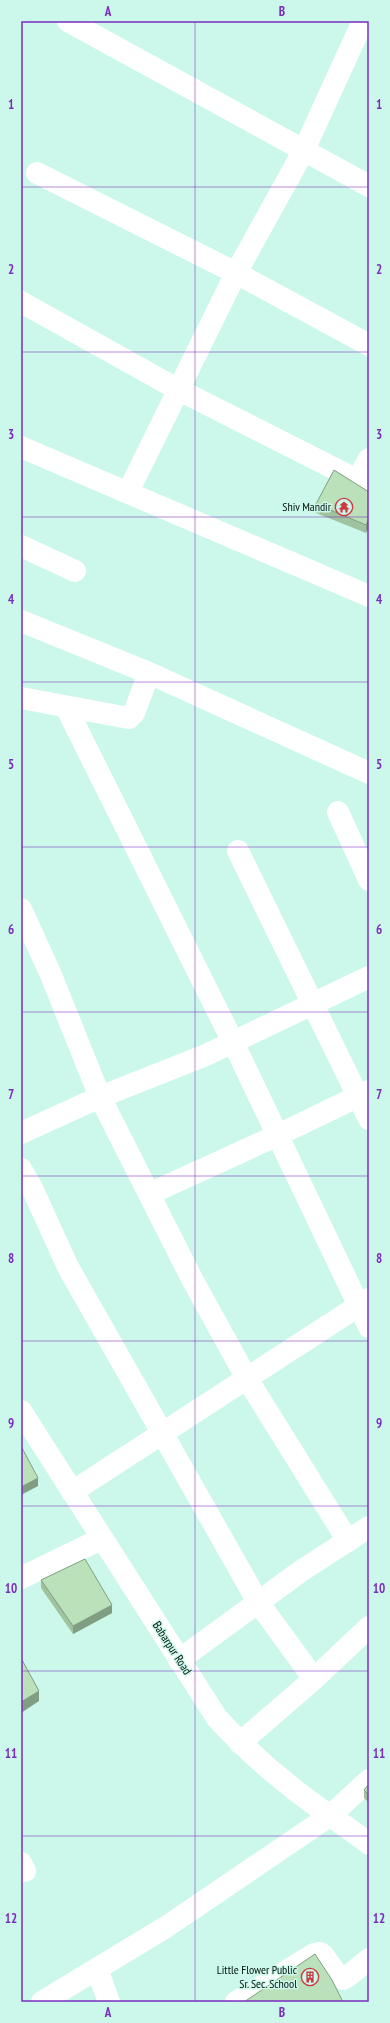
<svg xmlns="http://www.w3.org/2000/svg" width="390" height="2023" font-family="'PT Sans Narrow',sans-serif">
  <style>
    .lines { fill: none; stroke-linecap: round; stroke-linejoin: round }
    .minor { stroke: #fff; stroke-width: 22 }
    .wall { fill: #a0c29f }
    .shaded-wall { fill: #829e82 }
    .building { fill: #bae1b9; stroke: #829e82 }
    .grid { fill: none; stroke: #7b2cbf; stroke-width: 1; stroke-opacity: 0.55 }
    .labels { text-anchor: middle; stroke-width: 3; stroke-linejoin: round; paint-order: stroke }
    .poi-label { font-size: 12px; fill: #04140f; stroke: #cbf8ea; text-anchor: end }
    .street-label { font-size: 12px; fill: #04140f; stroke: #cbf8ea }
    .neatline { fill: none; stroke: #7b2cbf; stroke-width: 1.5 }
    .grid-label { font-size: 13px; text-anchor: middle; font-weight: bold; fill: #7b2cbf }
  </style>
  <rect width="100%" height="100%" fill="#cbf8ea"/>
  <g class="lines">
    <path class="minor" d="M68 21 369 186
      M37 173 236 273 369 345
      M21 302 179 390 369 486
      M21 447 369 596
      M357 480 369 459
      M128 492 236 273 304 150 363 21
      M21 546 75 571
      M21 621 149 673 369 773
      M21 698 129 718 134 713 149 673
      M66 707 233 1042 369 1327
      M338 812 369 880
      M238 851 369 1119
      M21 909 51 975 100 1097 192 1279 246 1377 348 1541
      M21 1133 100 1097 206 1055 369 977
      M21 1169 32 1188 68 1267 258 1602 314 1679
      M149 1194 278 1135 369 1091
      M21 1411 217 1718C246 1750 284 1783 319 1808 336 1820 353 1831 369 1844
      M72 1492 369 1299
      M21 1578 101 1539
      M179 1660 301 1571 369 1527
      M240 1743 314 1679 369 1627
      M21 1863 25 1871
      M97 1969 109 2002
      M42 2002 166 1927 331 1815 369 1780
      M236 2002 314 1954 320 1953 323 1955 338 1976 343 1979 347 1977 369 1959"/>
  </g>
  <path class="wall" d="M369 492 366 533 316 513V504Z
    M41 1580 112 1613 73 1634 41 1588Z
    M369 1784V1803L364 1798V1790Z"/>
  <path class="shaded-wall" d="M369 518V526L366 533V525Z
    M38 1478V1486L21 1495V1487Z
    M112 1605V1613L73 1634V1626Z
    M39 1691V1701L21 1713V1702Z"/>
  <path class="building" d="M334 470 369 492V518L366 525 316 504Z
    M21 1446 38 1478 21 1487Z
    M85 1559 112 1605 73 1626 41 1580Z
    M21 1658 39 1691 21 1702Z
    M369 1784V1795L364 1790Z
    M315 1954 332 1980 343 2002H244Z"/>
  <path class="grid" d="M195 21V2002M21 187H369M21 352H369M21 517H369M21 682H369M21 847H369M21 1012H369M21 1176H369M21 1341H369M21 1506H369M21 1671H369M21 1836H369"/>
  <defs>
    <symbol id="temple-ring" viewBox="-11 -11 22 22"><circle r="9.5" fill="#cbf8ea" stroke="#cb3b41" stroke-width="1.5"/><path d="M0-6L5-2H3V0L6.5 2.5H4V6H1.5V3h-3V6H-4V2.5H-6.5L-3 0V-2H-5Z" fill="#cb3b41"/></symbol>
    <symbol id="building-ring" viewBox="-11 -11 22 22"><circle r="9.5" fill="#cbf8ea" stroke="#cb3b41" stroke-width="1.5"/><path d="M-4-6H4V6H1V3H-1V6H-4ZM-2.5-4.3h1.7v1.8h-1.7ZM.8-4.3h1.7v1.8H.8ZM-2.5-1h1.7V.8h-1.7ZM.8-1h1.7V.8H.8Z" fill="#cb3b41"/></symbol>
  </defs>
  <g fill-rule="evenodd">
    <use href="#temple-ring" x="334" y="497" width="20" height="20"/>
    <use href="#building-ring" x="300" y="1967" width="20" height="20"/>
  </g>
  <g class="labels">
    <g class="poi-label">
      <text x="331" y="511">Shiv Mandir</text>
      <text x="297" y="1974">Little Flower Public<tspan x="297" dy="14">Sr. Sec. School</tspan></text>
    </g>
    <g class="street-label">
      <text transform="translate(172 1648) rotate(57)" y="4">Babarpur Road</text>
    </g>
  </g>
  <rect width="390" height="2023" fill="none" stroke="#cbf8ea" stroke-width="44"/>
  <rect x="22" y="22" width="346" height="1979" class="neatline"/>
  <g class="grid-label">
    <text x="108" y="16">A</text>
    <text x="282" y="16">B</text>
    <text x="11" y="109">1</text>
    <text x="379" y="109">1</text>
    <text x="11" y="274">2</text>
    <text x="379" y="274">2</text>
    <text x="11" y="439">3</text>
    <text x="379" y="439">3</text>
    <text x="11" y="604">4</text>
    <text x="379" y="604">4</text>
    <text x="11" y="769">5</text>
    <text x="379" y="769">5</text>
    <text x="11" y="934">6</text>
    <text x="379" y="934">6</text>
    <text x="11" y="1099">7</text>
    <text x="379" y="1099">7</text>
    <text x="11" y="1263">8</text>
    <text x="379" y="1263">8</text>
    <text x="11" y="1428">9</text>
    <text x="379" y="1428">9</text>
    <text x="11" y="1593">10</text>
    <text x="379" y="1593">10</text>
    <text x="11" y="1758">11</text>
    <text x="379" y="1758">11</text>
    <text x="11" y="1923">12</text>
    <text x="379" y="1923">12</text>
    <text x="108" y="2017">A</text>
    <text x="282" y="2017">B</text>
  </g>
</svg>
